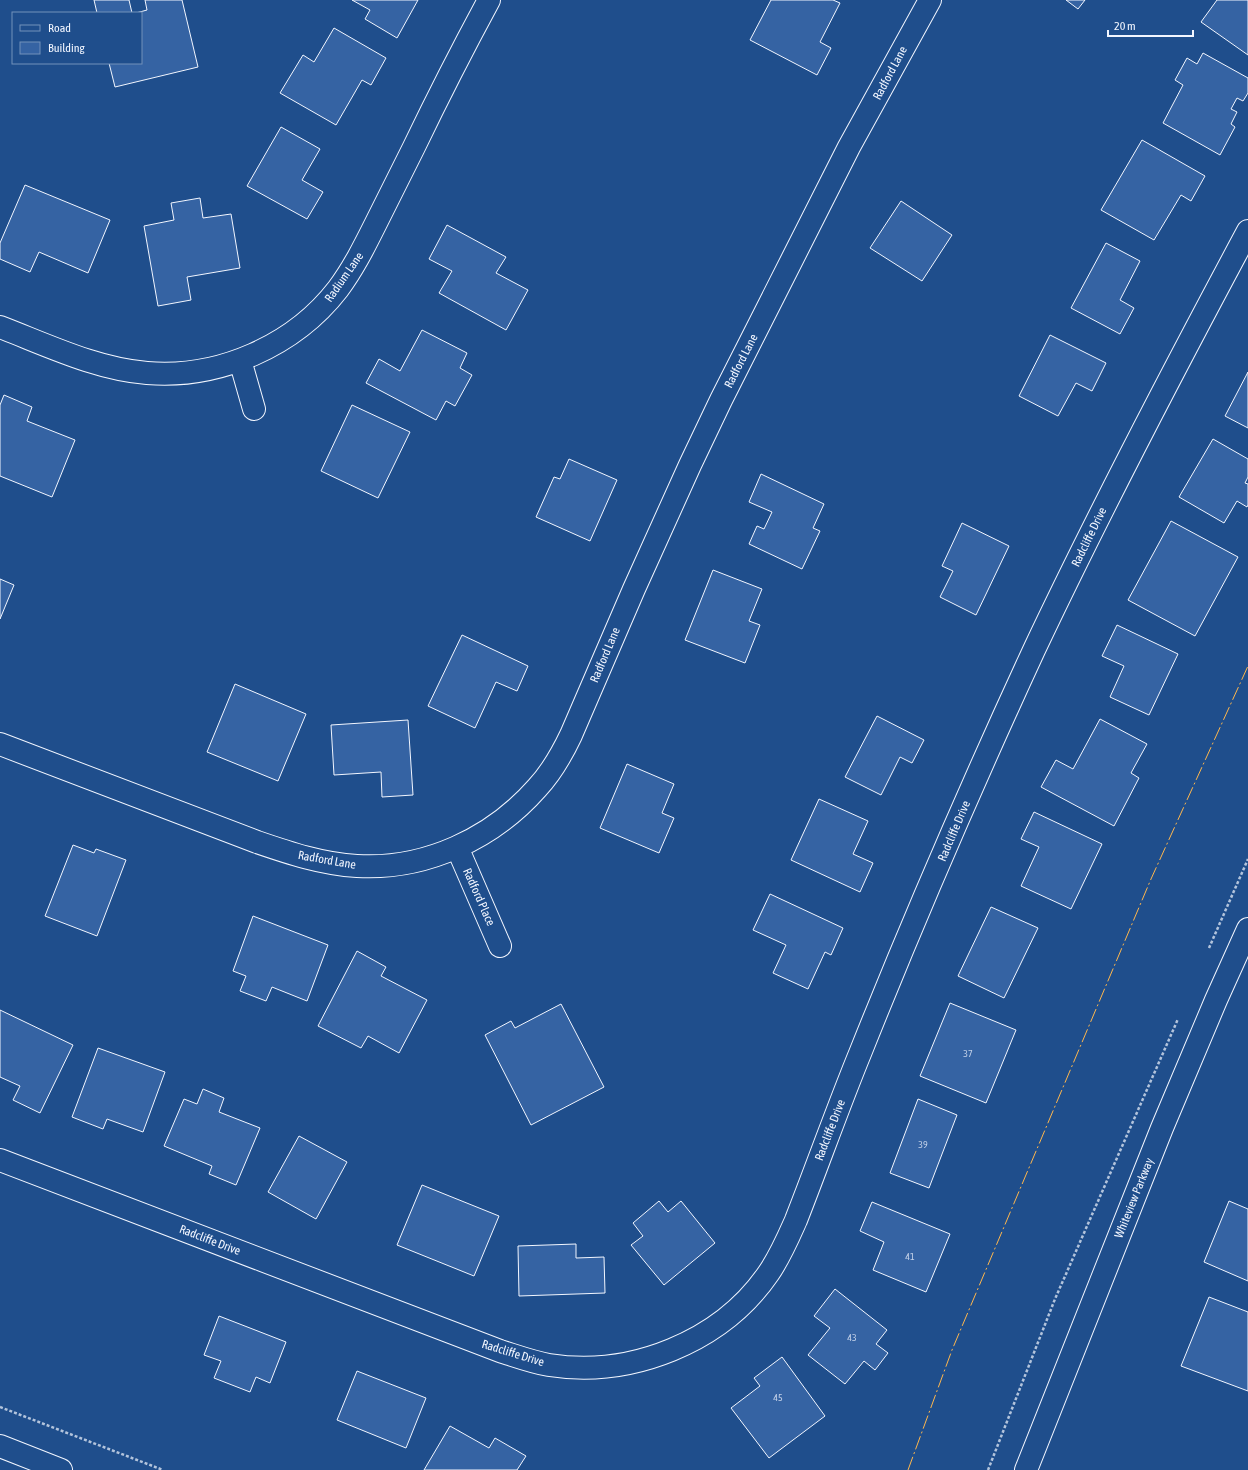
<svg xmlns="http://www.w3.org/2000/svg" width="1248" height="1470" font-family="'Asap Condensed',sans-serif">
  <style>
    .building { fill: #3563a3; stroke: #f2f6ff }
    .lines { fill: none; stroke-linecap: round; stroke-linejoin: round }
    .minor-casing { stroke: #f2f6ff; stroke-width: 24 }
    .major-casing { stroke: #f2f6ff; stroke-width: 24 }
    .path { stroke: #b3c4dc; stroke-width: 2.5; stroke-dasharray: 3 2; stroke-linecap: butt }
    .minor { stroke: #1f4e8c; stroke-width: 22 }
    .major { stroke: #1f4e8c; stroke-width: 22 }
    .power { stroke: #ffb74d; stroke-width: 1; stroke-dasharray: 14 3 2 3; stroke-linecap: butt }
    .labels { text-anchor: middle; stroke-width: 3; stroke-linejoin: round; paint-order: stroke }
    .number-label { font-size: 10px; fill: #c3d1e8 }
    .street-label { font-size: 12px; fill: #f2f6ff; stroke: #1f4e8c }
  </style>
  <rect width="100%" height="100%" fill="#1f4e8c"/>
  <path class="building" d="M94 0H129L132 13H97Z
    M145 0H182L198 67 115 87 109 63H141V13H136L147 10Z
    M352 0H418L397 38 365 19 370 10Z
    M771 0H833L840 3 820 42 831 48 817 75 750 40Z
    M1066 0H1085L1078 9Z
    M1217 0H1248V55L1201 22Z
    M334 28 386 58 371 85 362 80 336 125 280 93 303 55 314 62Z
    M1203 53 1248 78V93L1243 101 1237 98 1231 109 1237 112 1231 124 1235 127 1220 155 1163 123 1183 85 1175 80 1187 58 1197 64Z
    M281 127 320 149 302 180 323 192 307 219 247 186Z
    M1142 140 1205 176 1191 201 1181 195 1154 240 1101 210Z
    M25 185 110 220 88 273 39 252 30 272 0 259V243Z
    M200 198 203 218 231 214 240 268 187 277 191 300 158 306 144 226 174 220 171 203Z
    M901 201 952 235 922 281 870 248Z
    M447 225 506 257 496 273 528 290 506 330 439 293 452 271 429 259Z
    M1106 243 1140 261 1120 300 1134 308 1120 334 1071 308Z
    M422 330 467 353 460 368 472 375 455 406 446 401 436 420 366 383 379 359 400 371Z
    M1050 335 1106 363 1092 391 1076 383 1058 416 1019 396Z
    M1248 372V428L1225 416Z
    M4 395 32 407 27 421 75 440 52 497 0 476V405Z
    M352 405 410 432 378 498 321 471Z
    M1213 439 1248 459V477L1245 483 1248 484V505L1247 507 1237 501 1224 523 1179 497Z
    M569 459 617 480 590 541 536 517 554 477 560 479Z
    M761 474 824 504 813 528 820 531 802 569 749 544 757 526 764 529 772 512 749 502Z
    M1171 521 1238 557 1195 636 1128 600Z
    M962 523 1009 546 976 615 940 597 953 571 942 566Z
    M713 570 762 589 749 621 760 625 745 663 685 640Z
    M0 579 14 585 0 619Z
    M1117 625 1178 654 1149 715 1110 697 1124 666 1102 656Z
    M462 635 528 666 517 691 496 682 475 728 428 706Z
    M235 684 306 714 278 781 207 752Z
    M877 716 924 740 912 763 900 757 881 795 845 777Z
    M1100 719 1147 744 1131 773 1139 778 1114 826 1041 787 1056 760 1073 769Z
    M408 720 413 795 382 797 381 772 334 775 331 725Z
    M627 764 674 784 662 813 674 818 659 853 600 828Z
    M819 799 868 821 853 854 873 863 860 892 791 860Z
    M1034 812 1102 844 1071 909 1021 886 1039 847 1021 839Z
    M73 845 94 853 96 849 126 860 97 936 45 916Z
    M770 894 843 928 831 955 825 952 808 989 773 973 786 945 753 930Z
    M991 907 1038 928 1004 998 958 976Z
    M253 916 328 945 307 1001 272 987 266 1001 240 991 246 976 233 971Z
    M357 951 386 967 381 976 427 1000 399 1053 368 1036 361 1048 318 1026Z
    M950 1003 1016 1030 986 1103 920 1076Z
    M561 1004 604 1087 531 1125 485 1035 511 1021 515 1028Z
    M0 1010 73 1045 40 1113 13 1100 20 1086 0 1077Z
    M98 1048 165 1072 143 1132 107 1119 103 1129 72 1117Z
    M203 1089 224 1098 219 1112 260 1128 236 1185 209 1174 212 1166 164 1146 184 1099 197 1104Z
    M918 1099 957 1115 929 1188 890 1173Z
    M299 1136 347 1162 316 1219 268 1192Z
    M422 1185 499 1216 474 1276 397 1245Z
    M659 1201 668 1212 681 1201 715 1243 664 1285 631 1245 643 1236 633 1223Z
    M1229 1201 1248 1209V1281L1204 1262Z
    M872 1202 950 1234 926 1292 873 1270 884 1242 860 1231Z
    M576 1244V1258L604 1257 605 1293 519 1296 518 1246Z
    M835 1289 887 1330 876 1344 888 1353 875 1370 864 1361 845 1384 808 1355 830 1328 814 1316Z
    M1209 1297 1248 1312V1391L1181 1366Z
    M219 1316 286 1342 270 1383 256 1377 250 1392 214 1378 221 1361 204 1355Z
    M782 1357 825 1416 769 1458 731 1408 760 1386 754 1378Z
    M357 1371 426 1398 406 1448 337 1420Z
    M450 1426 489 1448 495 1438 526 1456 517 1470H424Z"/>
  <g class="lines">
    <defs>
      <path id="minor" d="M0 327C47 345 96 369 147 373 219 379 294 346 338 289 353 269 364 247 375 225 388 199 401 173 414 147 438 97 463 48 489 0
        M240 360 254 409
        M0 744 257 842C289 853 322 864 357 866 425 870 492 839 537 788 551 773 562 754 571 735L634 589 690 465 721 400 849 147 930 0
        M457 847 500 946
        M0 1160 500 1351C516 1356 532 1362 549 1365 631 1378 721 1342 768 1274 780 1257 788 1238 796 1220 818 1164 838 1107 861 1051 915 916 973 782 1034 650 1101 508 1174 369 1248 231
        M1026 1470 1162 1128 1216 1000 1248 929"/>
      <path id="major" d="M0 1446 61 1470"/>
    </defs>
    <use href="#minor" class="minor-casing"/>
    <use href="#major" class="major-casing"/>
    <path class="path" d="M1209 948 1248 859
      M0 1407 163 1470
      M988 1470 1055 1299 1178 1019"/>
    <use href="#minor" class="minor"/>
    <use href="#major" class="major"/>
    <path class="power" d="M908 1470 952 1350 1151 879 1248 666"/>
  </g>
  <g class="labels">
    <g class="number-label">
      <text x="968" y="1057">37</text>
      <text x="923" y="1148">39</text>
      <text x="910" y="1260">41</text>
      <text x="852" y="1341">43</text>
      <text x="778" y="1401">45</text>
    </g>
    <g class="street-label">
      <text transform="translate(890 73) rotate(-62)" y="4">Radford Lane</text>
      <text transform="translate(344 277) rotate(-55)" y="4">Radium Lane</text>
      <text transform="translate(741 361) rotate(-63)" y="4">Radford Lane</text>
      <text transform="translate(1089 537) rotate(-64)" y="4">Radcliffe Drive</text>
      <text transform="translate(605 655) rotate(-67)" y="4">Radford Lane</text>
      <text transform="translate(954 831) rotate(-67)" y="4">Radcliffe Drive</text>
      <text transform="translate(327 860) rotate(10)" y="4">Radford Lane</text>
      <text transform="translate(479 897) rotate(66)" y="4">Radford Place</text>
      <text transform="translate(830 1130) rotate(-69)" y="4">Radcliffe Drive</text>
      <text transform="translate(1134 1198) rotate(-68)" y="4">Whiteview Parkway</text>
      <text transform="translate(210 1240) rotate(21)" y="4">Radcliffe Drive</text>
      <text transform="translate(513 1353) rotate(17)" y="4">Radcliffe Drive</text>
    </g>
  </g>
  <rect x="12" y="12" width="130" height="52" fill="#1f4e8c" stroke="#7391ba"/>
  <rect x="20" y="25" width="20" height="6" fill="#1f4e8c" stroke="#7391ba"/>
  <text x="48" y="32" font-size="12" fill="#f2f6ff">Road</text>
  <rect x="20" y="42" width="20" height="12" fill="#3563a3" stroke="#7391ba"/>
  <text x="48" y="52" font-size="12" fill="#f2f6ff">Building</text>
  <path d="M1108 30v6h85v-6" fill="none" stroke="#f2f6ff" stroke-width="2"/>
  <text x="1114" y="30" font-size="12" fill="#f2f6ff" stroke="#1f4e8c" stroke-width="3" paint-order="stroke">20 m</text>
</svg>
